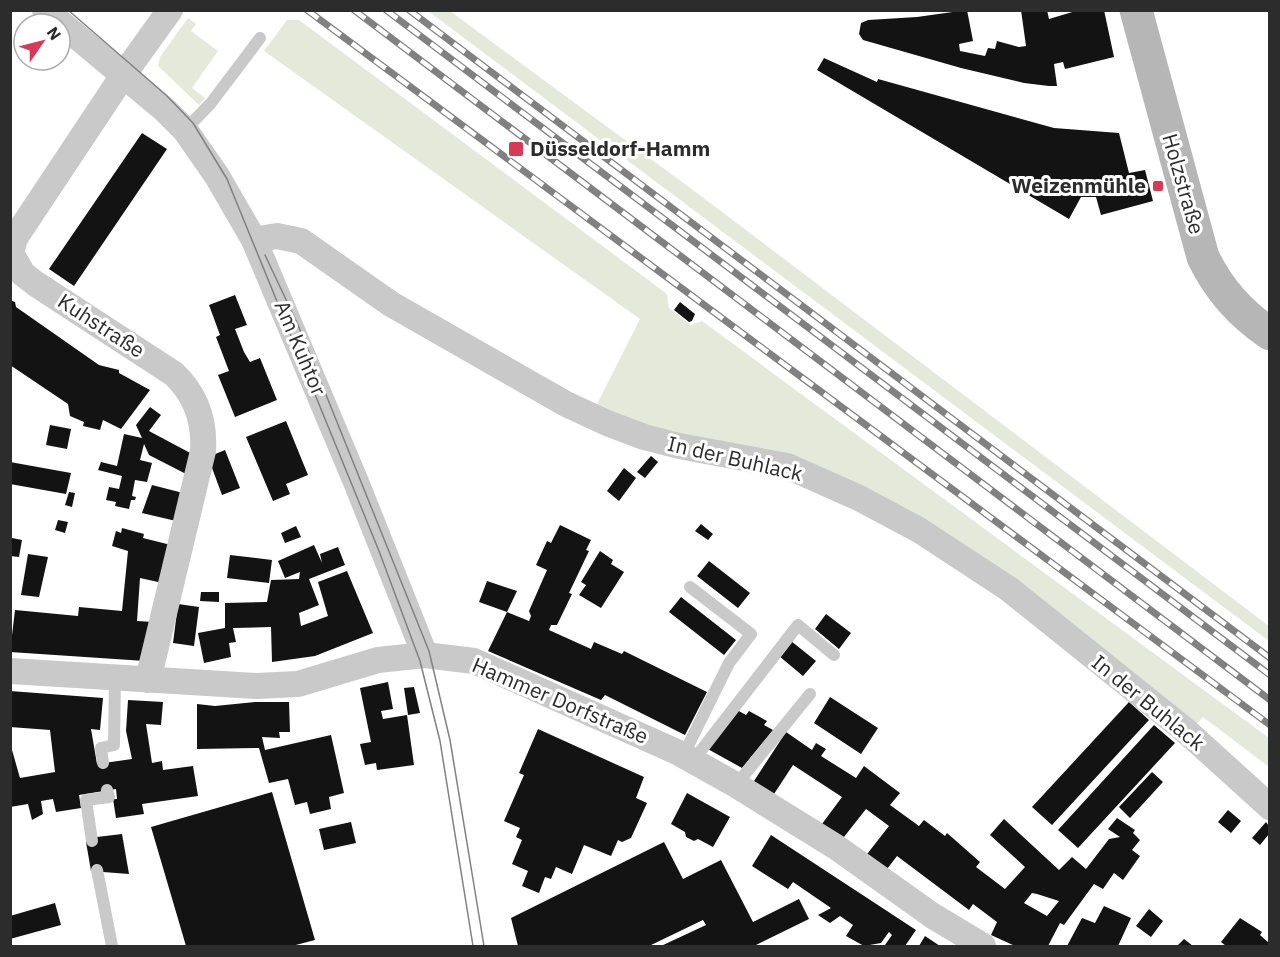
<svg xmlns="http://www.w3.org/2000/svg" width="1280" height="957" font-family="'IBM Plex Sans',sans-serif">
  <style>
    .green { fill: #e4e9da }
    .building { fill: #131313; fill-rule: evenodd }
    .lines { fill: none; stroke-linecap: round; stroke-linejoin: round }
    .lane { stroke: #c9c9c9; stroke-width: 12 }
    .street { stroke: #c9c9c9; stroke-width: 26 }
    .secondary { stroke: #b6b6b6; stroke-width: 33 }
    .tram { stroke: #818181; stroke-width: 1.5 }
    .rail-casing { stroke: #818181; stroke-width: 7 }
    .rail { stroke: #fff; stroke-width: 4.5; stroke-dasharray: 14; stroke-linecap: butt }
    .poi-dot { fill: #d83954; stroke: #fff; stroke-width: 2 }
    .labels { text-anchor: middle; stroke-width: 6; stroke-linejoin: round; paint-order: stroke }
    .poi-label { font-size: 21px; font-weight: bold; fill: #2c2c2c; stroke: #fff; text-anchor: start }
    .street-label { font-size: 21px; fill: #2c2c2c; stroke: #fff }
  </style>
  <rect width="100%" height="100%" fill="#fff"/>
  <path class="green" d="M428 11H450L701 196 1269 626V641Z
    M188 18 196 24 191 31 218 51 192 88 205 98 199 105 158 66 160 57Z
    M287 20H299L667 294 669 308 691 325 702 321 1269 738V767L1203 717 1190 731 1140 689 831 482 593 412 640 319 264 51Z"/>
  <path class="building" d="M967 10 973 41 959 44 960 51 985 56 988 48 995 49 997 41 1019 47 1026 46 1021 10H1047L1049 19 1079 10H1104L1114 57 1065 69 1063 62 1054 64 1057 86H1049L1024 83 961 68 863 40 859 34 861 23 868 20 917 17Z
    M824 58 877 82 878 79 1054 128 1119 133 1129 173 1145 170 1153 201 1101 215 1096 197H1081L1069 219 817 70Z
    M142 133 167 149 74 286 49 269Z
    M235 295 247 325 235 329 244 352 250 362 260 358 277 400 235 417 218 375 229 371 216 337 220 335 209 305Z
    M10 300 15 302 16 307 99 365 119 370V373L150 390 121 429 103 420 100 430 83 426 84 422 70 416 68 404 10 365Z
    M680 302 695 314 692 321 689 322 674 310Z
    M150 407 161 415 149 431 194 455 188 475 149 455 144 444 140 460 152 463 147 482 135 480 132 496 136 497 135 500H131L129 509 115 506 116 502 106 500 109 487 119 489 122 476 98 470 101 462 117 466 124 434 142 438 136 425Z
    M286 421 308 475 286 484 290 494 273 501 246 437Z
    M50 425 71 429 67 449 46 445Z
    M225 450 240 488 222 495 208 457Z
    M651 456 658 462 645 478 637 472Z
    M10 462 71 473 66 494 10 484Z
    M624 468 636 478 619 501 607 491Z
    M152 485 183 493 176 521 142 513Z
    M69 492 75 493 72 507 65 505Z
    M58 520 68 522 65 533 55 530Z
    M701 524 713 534 708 540 695 531Z
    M560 525 591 540 586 550 589 551 569 593 572 594 557 625H551L549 630 591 649 594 642 622 654 624 651 707 692 685 735 605 695 601 700 488 651 507 612 529 621 531 616 529 611 547 570 536 565 547 541 551 543Z
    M296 526 301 537 285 543 281 533Z
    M122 528 144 534 143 538 171 545 167 584 140 578 137 621 153 622 145 661 10 652 15 610 78 616 79 607 122 611 128 551 112 546 116 531 121 533Z
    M12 538 22 540 19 557 10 556Z
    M314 545 322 563 320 554 338 547 345 565 309 579 319 605 299 613 301 626 328 616 318 582 347 571 373 633 315 656 272 662 271 627 233 628 236 642 229 643 231 657 204 663 198 633 225 628V603L267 602 271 580 299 579 300 572 285 578 278 561Z
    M600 551 613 560 611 564 624 572 601 608 579 595 586 585 581 582Z
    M28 554 48 557 39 597 21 595Z
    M230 555 272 560 269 583 227 578Z
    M709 561 750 593 738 608 697 576Z
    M487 581 517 591 507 612 479 602Z
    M201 592H219V602L200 601Z
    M681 597 736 640 724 655 669 612Z
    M178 604 199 607 194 646 173 643Z
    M826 614 851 633 839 649 815 629Z
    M791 641 816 661 803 676 779 656Z
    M388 682 393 709 381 711 383 719 407 715 414 765 377 770 376 763 365 765 360 744 371 742 360 688Z
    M414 687 420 713 408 715 404 688Z
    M10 691 103 698 100 730 91 729 97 764 132 759 126 731 128 700 163 702 161 725 146 724 152 763 162 761 163 770 193 766 198 796 142 804 144 814 116 818 113 799H117L116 789 79 795 81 808 56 812 53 799 41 801 43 814 32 820 28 804 10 807V743L20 778 55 772 50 730 10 727Z
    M830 697 878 728 861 754 814 723Z
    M255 702H289L290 732H279L280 738 262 737 265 750 331 735 344 793 329 797 331 809 310 814 307 802 295 805 288 779 269 783 259 748 197 749V704L215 706Z
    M1129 702 1149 720 1052 825 1032 807Z
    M737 710 746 715 749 711 767 721 764 725 773 730 742 768 706 748Z
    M1154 725 1175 743 1078 848 1058 830Z
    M538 729 644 777 636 798 647 803 631 838 622 842 618 840 611 856 584 845 572 874 556 867 551 879 545 877 539 893 522 886 528 871 512 864 522 840 516 837 520 828 504 821 524 775 519 773Z
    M786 732 812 750 816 743 826 749 821 756 856 778 864 766 900 793 890 805 919 826 924 820 945 836 947 833 980 862 976 867 1005 889 1025 867 990 835 1004 819 1059 870 1072 857 1086 869 1109 839 1120 837 1108 829 1117 818 1135 830 1133 833 1140 840 1132 850 1140 856 1123 880 1114 873 1103 889 1094 884 1064 925 1060 923 1048 946H1015L991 935 997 922 973 904 969 910 897 856 884 873 864 858 889 826 866 809 840 842 819 828 842 797 793 765 772 797 752 784ZM1032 893 1037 894 1059 901 1047 916 1024 903Z
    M1152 772 1163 782 1130 818 1119 807Z
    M272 792 315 940 292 946H186L151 827Z
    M687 793 730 817 713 847 698 839 694 841 686 837 685 832 671 824Z
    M1228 810 1241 821 1231 833 1218 822Z
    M351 822 356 843 324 850 319 829Z
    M1266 822 1269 826V834L1260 845 1252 838Z
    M122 834 129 874 103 872 102 869 91 871 86 842 97 837Z
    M771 835 916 930 905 946 885 945 892 935 889 932 881 943 864 946 846 936 853 925 840 916 830 923 818 915 831 908 793 882 788 889 752 866Z
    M664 842 683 879 721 860 753 922 799 899 809 919 754 946H661L706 925 703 920 649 946H518L511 918Z
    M55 903 61 925 10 939V916Z
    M1104 906 1131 918 1118 946H1067L1082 918 1095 923Z
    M1149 909 1163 921 1151 937 1136 926Z
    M1240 918 1262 932 1260 935 1269 943V946H1226L1221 942Z
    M925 936 940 946H919Z
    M1184 939 1193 946H1177Z"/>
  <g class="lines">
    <path class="lane" d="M185 130 211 103 260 38
      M683 756 729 663 751 634 690 587
      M693 761 798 625 834 655
      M103 763 101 748 114 745 115 678
      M736 785 810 694
      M92 841 86 800 109 797 107 790
      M97 870 112 946"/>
    <path class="street" d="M45 10 165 110 185 130 217 176 254 240 356 482 425 655
      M254 240 277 236 301 241 391 304 566 404 607 423 644 437 679 446 787 466 859 498 919 530 1009 589 1186 731 1270 807
      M10 671 256 686 298 684 378 660 425 655 474 661 677 752 736 785 836 847 933 916 983 946
      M148 680 203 451C205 421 196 395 174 374L36 284 23 274 11 253 15 238 124 74 170 10"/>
    <path class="secondary" d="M1136 10 1203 257C1219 290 1240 313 1270 334"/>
    <path class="tram" d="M68 10 166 95 193 123 227 179 379 551 420 661 440 741 473 946
      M265 255 298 325 429 651 450 740 484 946"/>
    <defs>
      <path id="rail" d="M307 10 1270 725
        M354 10 1270 700
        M386 10 1270 675
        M409 10 1270 658"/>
    </defs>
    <use href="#rail" class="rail-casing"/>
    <use href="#rail" class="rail"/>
  </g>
  <g class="poi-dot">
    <rect x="508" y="141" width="16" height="16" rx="3"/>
    <rect x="1152" y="180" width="12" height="12" rx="3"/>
  </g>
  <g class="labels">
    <g class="poi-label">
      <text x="530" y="156">Düsseldorf-Hamm</text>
      <text x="1146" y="193" text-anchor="end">Weizenmühle</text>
    </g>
    <g class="street-label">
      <text transform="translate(1183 184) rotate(74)" y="7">Holzstraße</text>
      <text transform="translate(101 326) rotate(33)" y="7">Kuhstraße</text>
      <text transform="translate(300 348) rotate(67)" y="7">Am Kuhtor</text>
      <text transform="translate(735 459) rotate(13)" y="7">In der Buhlack</text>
      <text transform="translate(560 701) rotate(23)" y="7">Hammer Dorfstraße</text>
      <text transform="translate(1148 703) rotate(39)" y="7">In der Buhlack</text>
    </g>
  </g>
  <rect width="1280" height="957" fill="none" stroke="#2c2c2c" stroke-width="24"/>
  <g transform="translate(42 42) rotate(55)"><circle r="28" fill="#ffffff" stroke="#ababab" stroke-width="1.5"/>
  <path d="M0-4.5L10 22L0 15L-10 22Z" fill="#d83954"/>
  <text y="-9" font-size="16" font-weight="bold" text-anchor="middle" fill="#2c2c2c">N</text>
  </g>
</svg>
